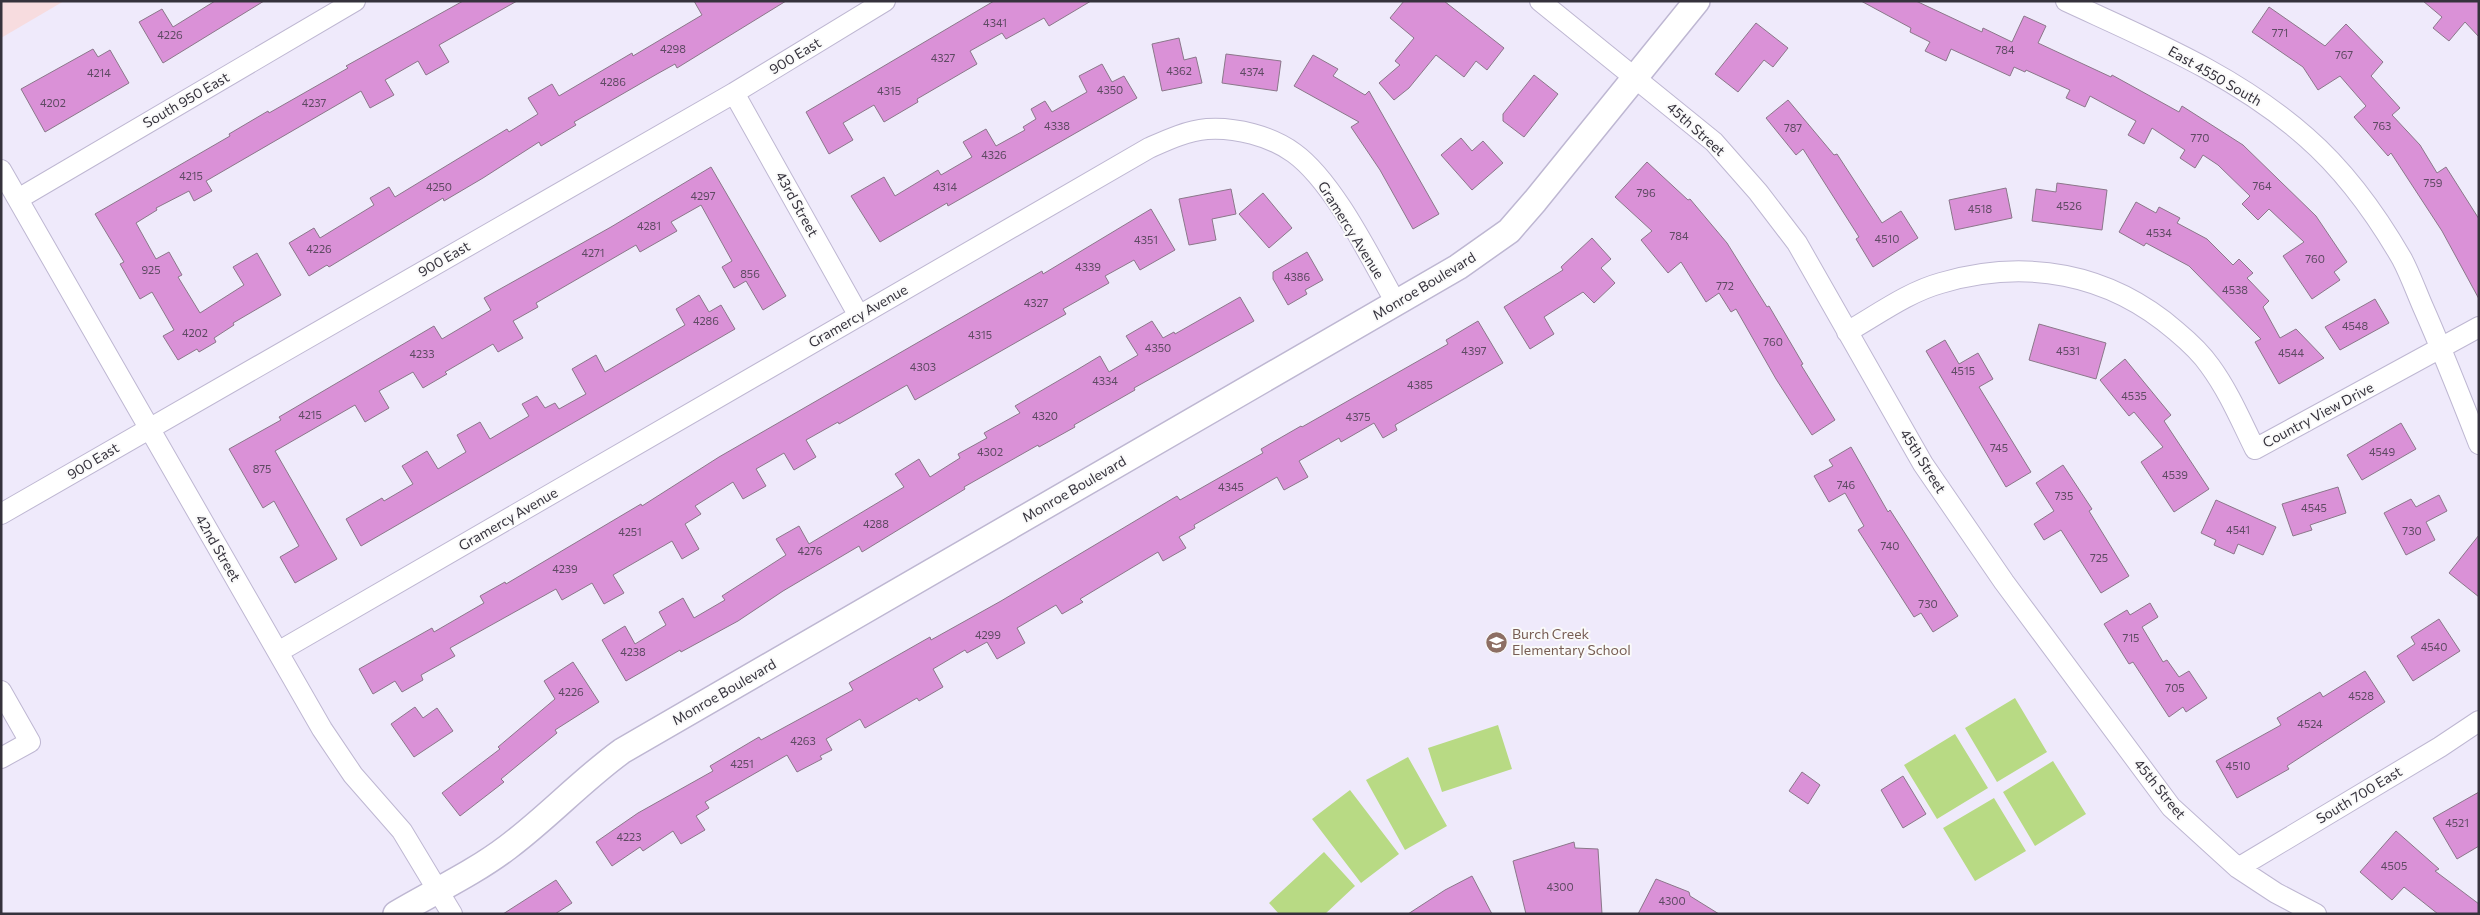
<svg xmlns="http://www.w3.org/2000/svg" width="2480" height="915" font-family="Commissioner,sans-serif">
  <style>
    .medical { fill: #f7dcdf }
    .green { fill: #b8da84 }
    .building { fill: #da91d7; stroke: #8b778a }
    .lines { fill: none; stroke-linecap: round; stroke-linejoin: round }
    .minor-casing { stroke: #beb7d2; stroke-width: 22 }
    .tertiary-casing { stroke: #beb7d2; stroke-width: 28 }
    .minor { stroke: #fff; stroke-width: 20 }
    .tertiary { stroke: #fff; stroke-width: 25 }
    .labels { text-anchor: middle; stroke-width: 4; stroke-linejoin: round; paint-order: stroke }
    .number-label { font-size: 11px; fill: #5e4a63 }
    .street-label { font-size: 14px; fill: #35323c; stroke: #fafafa }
    .education-label { font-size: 14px; fill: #785e54; stroke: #fafafa; text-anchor: start }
  </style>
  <rect width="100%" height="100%" fill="#efeafb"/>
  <path class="medical" d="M1 1H64L1 38Z"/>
  <path class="green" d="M2015 698 2047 752 1997 782 1965 728Z
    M1498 725 1512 769 1442 792 1428 748Z
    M1955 734 1988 788 1937 819 1904 765Z
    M1408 757 1447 826 1405 850 1366 780Z
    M2053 761 2086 814 2035 846 2003 792Z
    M1350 790 1399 854 1361 883 1312 819Z
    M1994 798 2026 851 1975 881 1943 828Z
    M1324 852 1355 886 1325 914H1279L1269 903Z"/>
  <path class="building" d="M215 1H264L163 63 139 22 162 9 173 27Z
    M463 1H517L439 45 449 62 426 75 418 61 385 80 394 95 370 108 361 91 206 181 212 191 194 201 189 191 156 208 157 210 136 223 156 259 169 252 182 275 178 277 200 313 244 285 233 267 257 253 281 295 233 323 234 325 214 338 216 342 199 352 197 349 178 360 163 336 174 330 152 292 140 299 120 264 124 262 95 214 230 136 229 134 268 111 269 113 348 68 346 66Z
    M694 1H786L677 68 675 64 657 74 574 122 576 125 541 146 539 142 483 178 444 201 443 198 329 267 327 265 309 276 289 243 314 228 320 238 374 205 370 198 389 187 395 197 507 129 509 132 538 114 528 98 552 84 559 96 632 53 633 56 702 15Z
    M994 1H1091L1049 26 1044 18 1006 39 1002 33 970 51 977 64 917 99 918 102 884 122 874 105 843 123 853 140 829 154 806 112Z
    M1404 1H1444L1504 48 1487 70 1476 61 1464 77 1436 55 1409 88 1394 100 1379 83 1400 65 1395 61 1414 38 1390 18Z
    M1861 1H1916L1982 32 1983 28 2012 42 2024 16 2046 26 2038 43 2111 77 2112 75 2179 112 2182 106 2243 145 2316 216 2347 262 2334 272 2340 280 2312 299 2283 256 2304 242 2269 209 2258 220 2242 204 2250 196 2218 165 2203 155 2195 168 2180 158 2185 150 2152 128 2144 144 2128 135 2136 121 2090 96 2085 107 2066 98 2070 90 2026 70 2025 72 2014 67 2010 76 1951 49 1946 61 1925 51 1930 42 1910 32 1911 28Z
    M2423 1H2479V37L2465 22 2449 41 2433 28 2442 17Z
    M2269 7 2325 46 2346 24 2383 62 2371 76 2400 108 2392 115 2420 145 2437 173 2446 167 2479 219V299L2442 231 2391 153 2388 156 2354 117 2366 106 2340 76 2318 90 2303 67 2252 32Z
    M1756 23 1788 48 1773 67 1764 60 1738 92 1715 74Z
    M1179 38 1184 60 1196 57 1202 83 1162 91 1152 44Z
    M93 49 98 57 110 50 129 83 45 132 21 89Z
    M1226 54 1281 61 1277 91 1222 83Z
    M1313 55 1338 69 1333 76 1365 95 1369 91 1439 214 1413 229 1380 170 1351 127 1359 122 1294 86Z
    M1102 64 1112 82 1124 76 1137 98 948 206 947 203 880 242 851 196 884 177 895 196 938 170 941 175 972 157 963 142 986 129 996 146 1025 130 1023 127 1036 119 1031 109 1045 101 1052 112 1087 92 1079 76Z
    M1534 75 1558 94 1524 137 1503 121V114Z
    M1788 100 1834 155 1837 154 1882 223 1901 211 1918 238 1873 267 1856 239 1859 237 1803 149 1796 155 1766 118Z
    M1461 138 1472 151 1483 141 1503 163 1472 190 1441 155Z
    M1647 162 1688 200 1690 199 1727 243 1767 307 1769 306 1803 364 1801 365 1835 420 1812 435 1776 379 1736 309 1731 312 1719 293 1706 302 1681 262 1668 273 1641 240 1652 231 1615 197Z
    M711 167 786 296 763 310 746 281 734 288 722 267 732 261 701 205 671 222 677 231 640 252 636 245 536 303 538 307 513 321 523 338 498 352 493 344 445 372 447 374 423 388 413 372 379 391 389 408 365 422 355 405 275 451 337 559 295 583 280 557 299 546 274 501 263 508 229 449 281 420 279 417 434 326 442 339 491 310 484 298 611 227Z
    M2057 183 2107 190 2102 230 2032 221 2036 189 2056 192Z
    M2006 188 2012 218 1955 230 1949 200Z
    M1231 189 1236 214 1212 219 1216 240 1189 245 1179 199Z
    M1263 193 1292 228 1269 248 1239 214Z
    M2136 202 2156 213 2159 207 2180 218 2177 223 2207 239 2233 265 2239 259 2253 273 2247 278 2269 301 2263 307 2280 338 2296 329 2324 358 2279 384 2255 342 2261 339 2189 266 2146 243 2144 246 2119 232Z
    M1151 209 1175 250 1140 270 1134 260 1105 276 1109 283 1063 309 1066 314 915 400 907 385 839 424 838 422 806 440 816 457 794 470 784 453 756 469 766 486 743 499 733 482 695 506 701 514 685 524 699 549 682 559 672 541 613 575 624 593 604 604 592 583 562 600 556 589 450 648 455 656 421 675 423 680 402 692 395 681 373 694 359 669 432 628 434 632 484 603 480 596 505 582 506 584 641 504 642 506 719 457 1042 271 1043 274Z
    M1592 238 1611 259 1601 268 1615 283 1594 303 1583 292 1544 317 1554 334 1530 349 1504 307 1563 270 1561 267Z
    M1307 252 1323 280 1305 290 1307 294 1288 305 1273 279V272Z
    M699 295 709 312 721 305 735 329 361 546 346 519 382 498 384 501 413 484 402 466 427 451 438 469 466 452 457 435 480 422 490 439 529 416 522 404 537 396 545 408 555 403 559 409 586 394 572 369 596 355 605 372 685 325 676 309Z
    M1240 297 1254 321 1134 388 1135 390 1074 425 1075 427 1039 447 1038 445 964 487 965 489 862 552 859 546 783 591 738 621 681 652 680 650 626 681 602 640 625 626 635 644 666 625 659 612 683 598 694 618 725 600 722 596 786 555 776 539 799 526 809 544 904 487 895 474 919 459 930 477 960 458 958 454 987 438 984 433 1020 413 1015 406 1075 371 1100 356 1109 372 1138 355 1126 336 1152 321 1163 338 1174 332 1175 334Z
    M2375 299 2389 323 2340 350 2325 327Z
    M1478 321 1503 363 1395 425 1397 430 1383 438 1374 423 1341 442 1339 438 1299 461 1308 477 1284 490 1277 477 1194 525 1195 528 1179 537 1186 548 1163 561 1158 552 1080 599 1083 602 1062 614 1056 605 1017 628 1025 643 997 659 987 642 967 653 965 650 933 669 943 687 919 701 917 698 865 728 860 719 826 739 832 750 820 756 822 759 797 772 787 755 705 802 709 808 696 816 705 830 681 844 673 831 643 851 640 847 612 866 596 842 638 813 713 771 710 766 759 737 761 740 853 690 849 683 930 637 931 640 1001 601 1177 496 1180 500 1263 453 1261 449 1301 426 1302 427 1448 344 1446 340Z
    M2039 324 2106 343 2096 379 2029 360Z
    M1945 340 1959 364 1978 353 1993 379 1979 387 2031 472 2006 487 1926 351Z
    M2125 359 2171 415 2164 421 2209 489 2174 512 2141 462 2163 447 2134 412 2129 416 2100 380Z
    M2401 423 2416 449 2362 480 2347 455Z
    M1851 447 1888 512 1890 510 1958 616 1933 632 1921 613 1914 617 1858 530 1864 526 1845 493 1829 502 1814 476 1833 466 1829 460Z
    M2063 465 2092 509 2089 511 2129 576 2101 593 2061 530 2044 540 2034 524 2054 511 2036 483Z
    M2338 487 2346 513 2310 525 2312 530 2293 536 2282 504Z
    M2439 495 2447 511 2426 522 2435 540 2406 555 2384 513 2411 499 2416 507Z
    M2216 500 2276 527 2263 555 2238 544 2234 554 2214 545 2216 540 2201 533Z
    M2479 535V597L2449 573Z
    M2150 603 2158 617 2142 627 2163 662 2167 660 2179 677 2189 671 2207 698 2186 712 2183 707 2169 717 2133 662 2129 664 2104 624 2127 610 2130 615Z
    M2439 619 2460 651 2413 681 2397 656 2415 644 2411 637Z
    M573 662 599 702 555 730 557 733 501 779 504 782 460 816 442 793 500 749 498 747 555 699 544 681Z
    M2365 671 2385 702 2287 766 2289 769 2237 798 2216 761 2281 725 2277 718 2320 692 2323 697Z
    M415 707 423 718 437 708 453 731 414 757 391 724Z
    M1802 772 1820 785 1808 804 1789 791Z
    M1903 776 1926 814 1903 828 1881 790Z
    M2479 792V846L2457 859 2433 818Z
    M2396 831 2439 869 2435 871 2479 904V914H2438L2404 887 2392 900 2360 872Z
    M1574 842 1575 848 1598 849 1602 914H1526L1513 861Z
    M1472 876 1492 914H1408L1445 890Z
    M1656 879 1689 892 1690 896 1719 914H1638Z
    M556 880 572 903 555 914H503Z"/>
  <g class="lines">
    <defs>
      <path id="minor" d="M1540 1 1714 142 1758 192 1797 243 1923 464 2004 582 2171 807 2238 868 2276 893 2316 914
        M2066 1C2150 40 2236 75 2306 137 2345 171 2376 214 2402 259 2410 274 2416 291 2423 307 2443 352 2461 398 2479 444
        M734 93 859 316
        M1 170 322 729 353 775 402 831 452 914
        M18 199 355 1
        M1847 332C1877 315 1908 292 1941 283 2026 258 2109 273 2176 331 2188 341 2201 353 2210 366 2229 392 2241 421 2255 449L2479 327
        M1 514 734 93 885 1
        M278 652 1149 148C1167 140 1186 131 1207 129 1235 127 1271 136 1294 153 1334 182 1371 259 1396 303
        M1 691 30 742 1 758
        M2238 868 2440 747 2479 721"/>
      <path id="tertiary" d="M396 914C433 892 474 873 508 847 548 817 582 780 622 751L1458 267 1509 231 1535 201 1697 1"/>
    </defs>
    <use href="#minor" class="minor-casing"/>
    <use href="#tertiary" class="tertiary-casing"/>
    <use href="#minor" class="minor"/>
    <use href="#tertiary" class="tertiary"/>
  </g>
  <defs>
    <symbol id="school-disc" viewBox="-11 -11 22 22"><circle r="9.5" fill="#8d6e63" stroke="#fafafa"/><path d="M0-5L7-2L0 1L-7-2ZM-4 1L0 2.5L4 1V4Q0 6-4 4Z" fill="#fff"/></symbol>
  </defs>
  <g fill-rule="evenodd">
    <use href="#school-disc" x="1484" y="630" width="25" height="25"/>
  </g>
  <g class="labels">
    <g class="number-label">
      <text x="995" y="27">4341</text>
      <text x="2280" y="37">771</text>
      <text x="170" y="39">4226</text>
      <text x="673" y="53">4298</text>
      <text x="2005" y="54">784</text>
      <text x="2344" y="59">767</text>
      <text x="943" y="62">4327</text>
      <text x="1179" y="75">4362</text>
      <text x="1252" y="76">4374</text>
      <text x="99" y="77">4214</text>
      <text x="613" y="86">4286</text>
      <text x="1110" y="94">4350</text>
      <text x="889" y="95">4315</text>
      <text x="53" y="107">4202</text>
      <text x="314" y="107">4237</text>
      <text x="1057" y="130">4338</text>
      <text x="2382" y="130">763</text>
      <text x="1793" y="132">787</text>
      <text x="2200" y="142">770</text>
      <text x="994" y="159">4326</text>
      <text x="191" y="180">4215</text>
      <text x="2433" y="187">759</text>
      <text x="2262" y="190">764</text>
      <text x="439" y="191">4250</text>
      <text x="945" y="191">4314</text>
      <text x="1646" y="197">796</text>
      <text x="703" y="200">4297</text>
      <text x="2069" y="210">4526</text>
      <text x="1980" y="213">4518</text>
      <text x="649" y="230">4281</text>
      <text x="2159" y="237">4534</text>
      <text x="1679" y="240">784</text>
      <text x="1887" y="243">4510</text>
      <text x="1146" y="244">4351</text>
      <text x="319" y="253">4226</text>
      <text x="593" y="257">4271</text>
      <text x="2315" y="263">760</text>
      <text x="1088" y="271">4339</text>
      <text x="151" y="274">925</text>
      <text x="750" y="278">856</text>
      <text x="1297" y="281">4386</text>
      <text x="1725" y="290">772</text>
      <text x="2235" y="294">4538</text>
      <text x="1036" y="307">4327</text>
      <text x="706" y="325">4286</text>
      <text x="2355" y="330">4548</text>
      <text x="195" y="337">4202</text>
      <text x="980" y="339">4315</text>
      <text x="1773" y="346">760</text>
      <text x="1158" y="352">4350</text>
      <text x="1474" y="355">4397</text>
      <text x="2068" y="355">4531</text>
      <text x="2291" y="357">4544</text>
      <text x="422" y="358">4233</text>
      <text x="923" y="371">4303</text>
      <text x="1963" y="375">4515</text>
      <text x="1105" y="385">4334</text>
      <text x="1420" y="389">4385</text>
      <text x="2134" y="400">4535</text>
      <text x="310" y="419">4215</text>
      <text x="1045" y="420">4320</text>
      <text x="1358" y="421">4375</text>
      <text x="1999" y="452">745</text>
      <text x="990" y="456">4302</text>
      <text x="2382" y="456">4549</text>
      <text x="262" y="473">875</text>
      <text x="2175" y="479">4539</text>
      <text x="1846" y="489">746</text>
      <text x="1231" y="491">4345</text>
      <text x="2064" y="500">735</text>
      <text x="2314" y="512">4545</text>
      <text x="876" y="528">4288</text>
      <text x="2238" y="534">4541</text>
      <text x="2412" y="535">730</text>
      <text x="630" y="536">4251</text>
      <text x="1890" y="550">740</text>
      <text x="810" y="555">4276</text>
      <text x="2099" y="562">725</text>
      <text x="565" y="573">4239</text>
      <text x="1928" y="608">730</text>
      <text x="988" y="639">4299</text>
      <text x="2131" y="642">715</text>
      <text x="2434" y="651">4540</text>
      <text x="633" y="656">4238</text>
      <text x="2175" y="692">705</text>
      <text x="571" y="696">4226</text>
      <text x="2361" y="700">4528</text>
      <text x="2310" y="728">4524</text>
      <text x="803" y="745">4263</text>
      <text x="742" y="768">4251</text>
      <text x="2238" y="770">4510</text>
      <text x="2457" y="827">4521</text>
      <text x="629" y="841">4223</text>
      <text x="2394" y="870">4505</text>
      <text x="1560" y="891">4300</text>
      <text x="1672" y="905">4300</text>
    </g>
    <g class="street-label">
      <text transform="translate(795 56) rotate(-31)" y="5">900 East</text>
      <text transform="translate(2215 76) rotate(30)" y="5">East 4550 South</text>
      <text transform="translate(186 100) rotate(-30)" y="5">South 950 East</text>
      <text transform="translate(1696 129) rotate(42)" y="5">45th Street</text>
      <text transform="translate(797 204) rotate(61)" y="5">43rd Street</text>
      <text transform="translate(1351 230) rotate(58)" y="5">Gramercy Avenue</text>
      <text transform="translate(444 259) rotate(-30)" y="5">900 East</text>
      <text transform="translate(1424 286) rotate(-31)" y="5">Monroe Boulevard</text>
      <text transform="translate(858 316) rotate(-30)" y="5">Gramercy Avenue</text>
      <text transform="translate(2318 415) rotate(-28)" y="5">Country View Drive</text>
      <text transform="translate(93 461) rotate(-31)" y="5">900 East</text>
      <text transform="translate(1923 461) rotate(58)" y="5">45th Street</text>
      <text transform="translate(1074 489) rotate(-30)" y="5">Monroe Boulevard</text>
      <text transform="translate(508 519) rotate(-30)" y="5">Gramercy Avenue</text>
      <text transform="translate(218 548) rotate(60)" y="5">42nd Street</text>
      <text transform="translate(724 692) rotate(-30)" y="5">Monroe Boulevard</text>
      <text transform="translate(2160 789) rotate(51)" y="5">45th Street</text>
      <text transform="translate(2359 795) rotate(-31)" y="5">South 700 East</text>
    </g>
    <g class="education-label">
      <text x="1512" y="639">Burch Creek<tspan x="1512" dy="16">Elementary School</tspan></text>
    </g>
  </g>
  <rect width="2480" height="915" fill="none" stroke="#35323c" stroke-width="5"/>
</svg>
